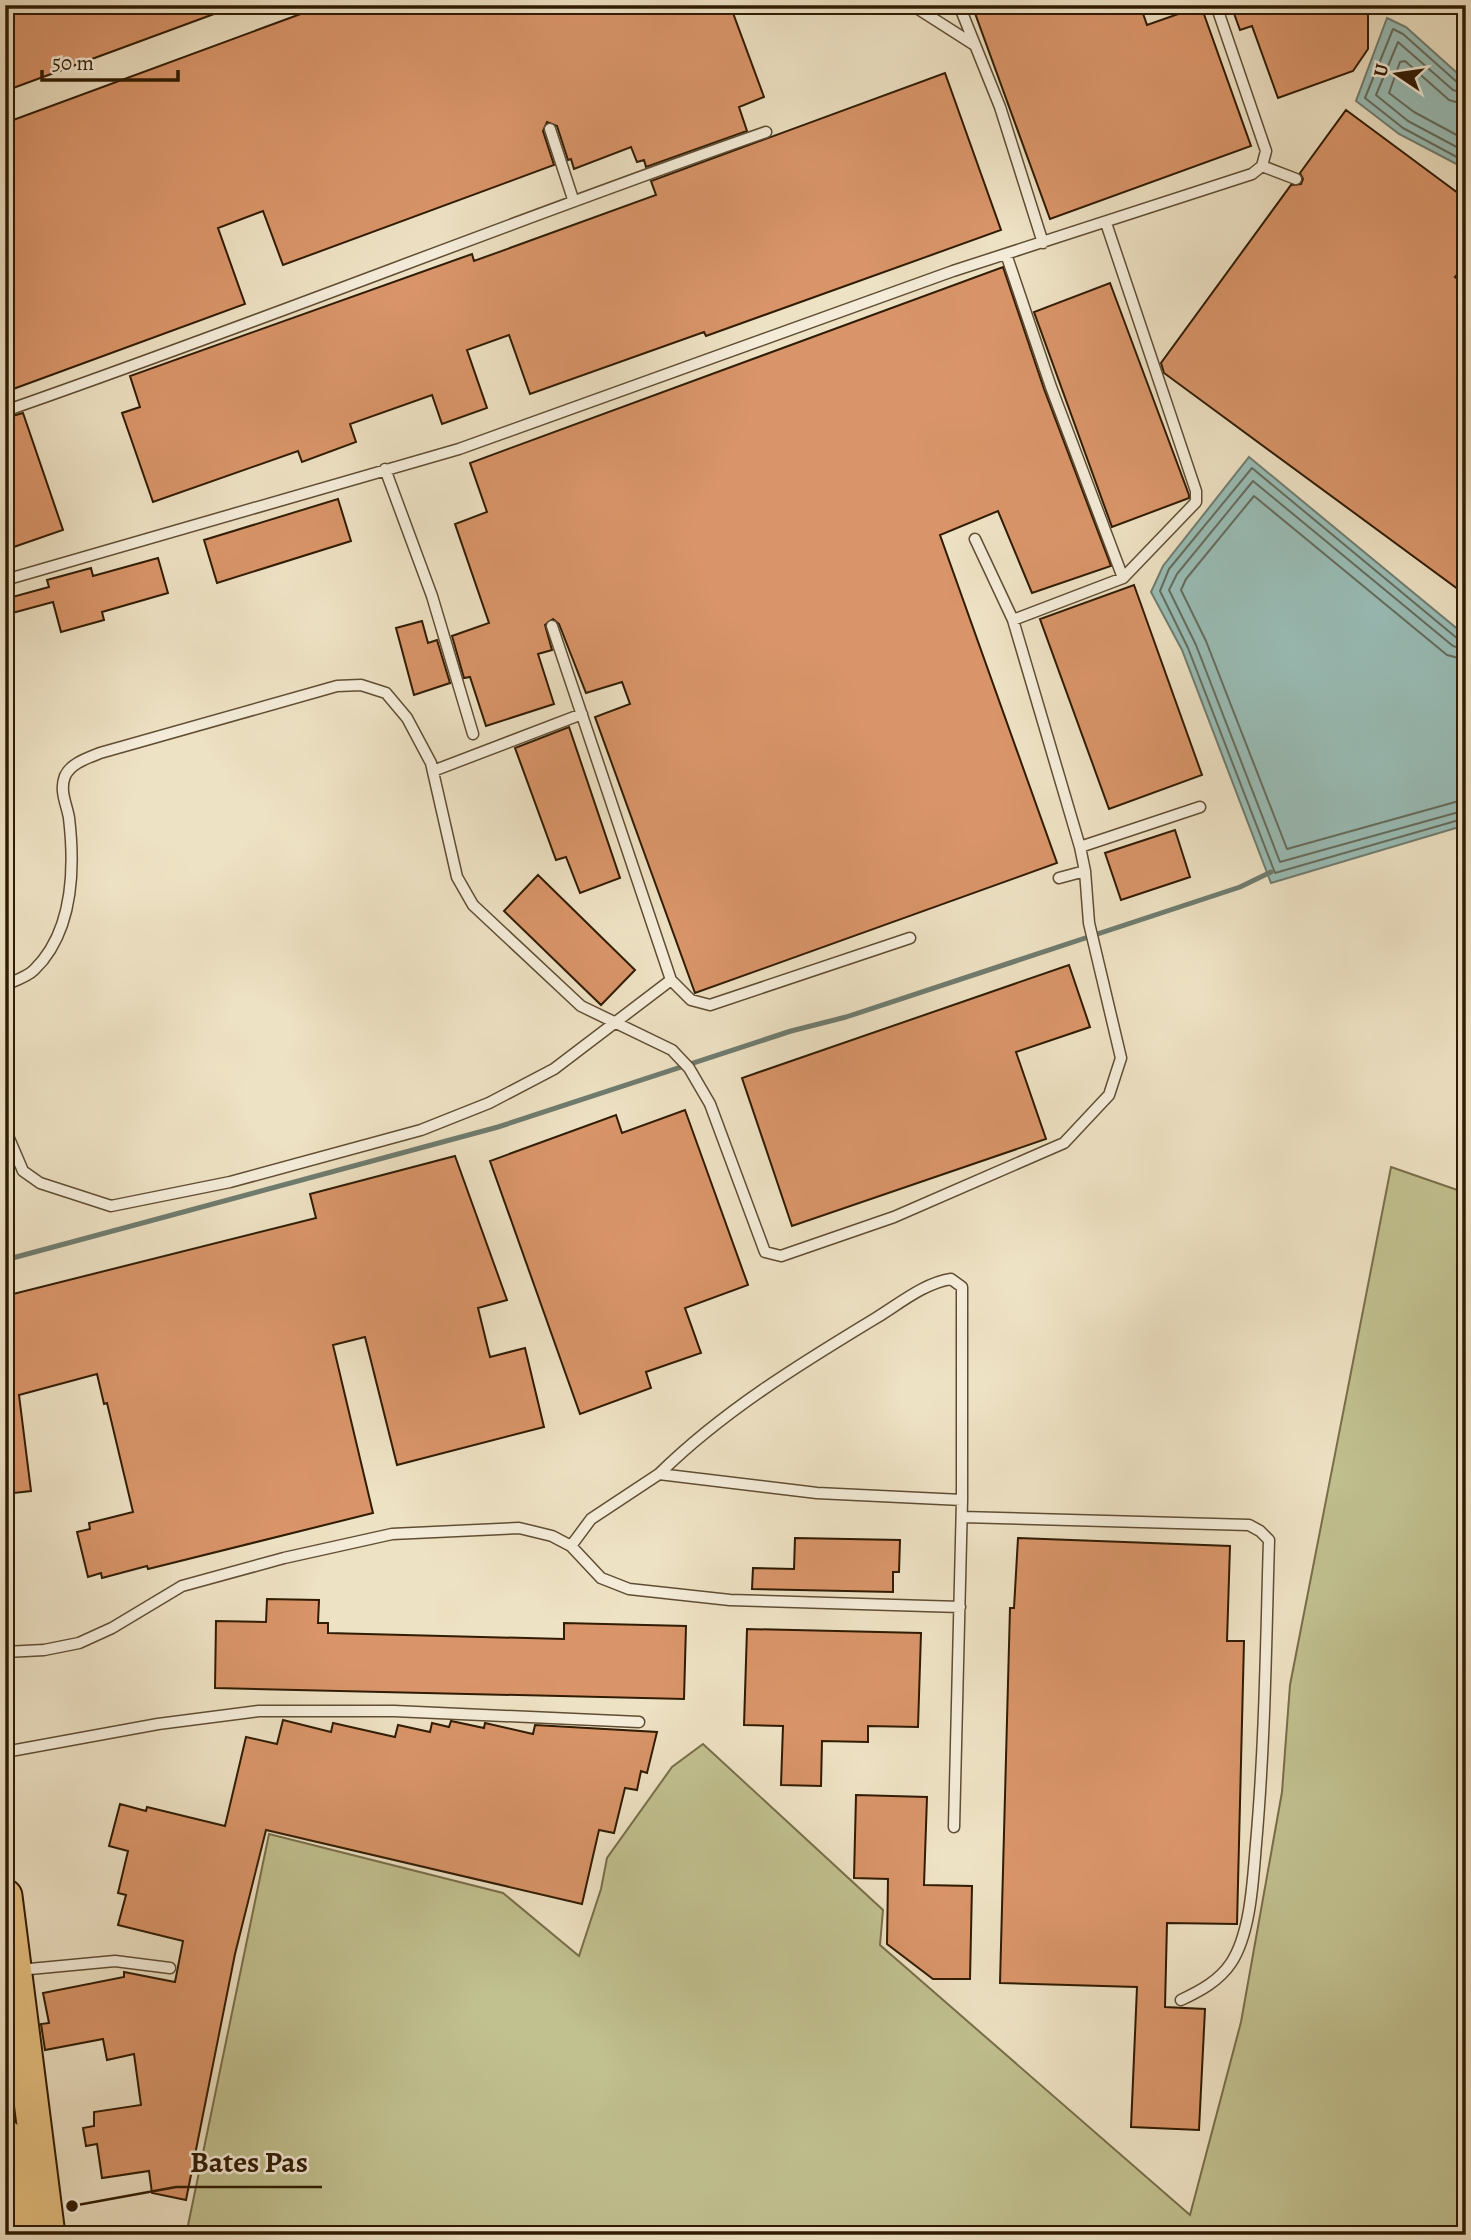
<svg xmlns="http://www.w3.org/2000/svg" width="1471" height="2240" font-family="Alegreya,serif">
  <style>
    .green { fill: #c1c08f; stroke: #786e49; stroke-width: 2 }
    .water { fill: #99bdb7; stroke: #6f7c6f; stroke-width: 2 }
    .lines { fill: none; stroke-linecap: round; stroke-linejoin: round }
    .shore { stroke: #646c5d; stroke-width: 2 }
    .stream { stroke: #6f7c6f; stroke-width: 5 }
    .building { fill: #d99569; stroke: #301b03; stroke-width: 2 }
    .service-casing { stroke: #604d33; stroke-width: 13 }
    .trunk-casing { stroke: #301b03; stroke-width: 37 }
    .service { stroke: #f4ecd9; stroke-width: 10 }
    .trunk { stroke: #e7c182; stroke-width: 33 }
    .leader { fill: none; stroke: #301b03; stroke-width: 2.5 }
    .callout-dot { fill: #301b03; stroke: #f4ecd9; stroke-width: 2.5 }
    .callout-label { font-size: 30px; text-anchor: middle; font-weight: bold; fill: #301b03; stroke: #f4ecd9; stroke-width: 5; stroke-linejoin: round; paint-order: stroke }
  </style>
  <rect width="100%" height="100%" fill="#eee2c4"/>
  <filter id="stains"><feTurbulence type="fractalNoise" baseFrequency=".00286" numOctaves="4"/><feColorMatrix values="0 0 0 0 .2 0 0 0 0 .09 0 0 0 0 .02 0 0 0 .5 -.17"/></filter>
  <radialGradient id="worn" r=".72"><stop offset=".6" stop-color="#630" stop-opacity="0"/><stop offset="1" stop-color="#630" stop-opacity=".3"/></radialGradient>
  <path class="green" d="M1391 1167 1466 1193V2235H186L269 1834 503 1893 579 1956 601 1889 607 1858 672 1767 703 1744 883 1910 880 1945 1190 2215 1241 2022 1282 1792 1290 1685Z"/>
  <path class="water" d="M1387 18 1406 27 1466 81V169L1399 134 1356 101Z
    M1249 457 1466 636V825L1271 883 1182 650 1151 592 1163 566Z"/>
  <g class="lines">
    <path class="shore" d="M1466 85 1458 83 1403 34 1393 29 1365 98 1403 128 1466 162
      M1466 94 1453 90 1398 42 1376 95 1408 121 1466 152
      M1466 105 1449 100 1405 61 1400 62 1389 93 1414 112 1466 140
      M1466 641 1458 639 1252 468 1169 569 1160 591 1188 648 1275 873 1466 818
      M1466 650 1453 646 1253 481 1177 574 1169 590 1196 645 1280 862 1466 810
      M1466 660 1447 655 1254 496 1186 579 1181 590 1206 641 1287 849 1466 799"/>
    <path class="stream" d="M5 1260 498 1127 791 1031 846 1017 1240 887 1271 872"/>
  </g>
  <path class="building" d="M19 5H233V7L5 91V12Z
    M325 5H706L708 10 730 5 764 97 739 107 747 131 646 167 644 160 637 162 631 147 574 169 571 159 568 160 557 126 547 122 543 131 554 165 283 265 263 211 218 228 245 304 5 392V123Z
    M972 5H1140L1147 25 1201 6 1251 146 1050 219Z
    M1231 5H1368V49L1353 71 1278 98 1252 26 1240 30Z
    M945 73 1001 230 706 336 704 332 530 394 509 335 467 350 487 408 442 424 432 395 350 424 356 442 302 462 298 451 153 502 122 413 140 407 130 376 472 254 474 261 656 195 651 181Z
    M1346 110 1466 199V264L1455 277 1466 285V595L1164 373 1161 363 1291 185 1301 184 1303 179 1300 173Z
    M1003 267 1044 389 1111 566 1032 593 998 511 940 535 1057 863 695 993 595 717 630 704 622 682 586 693 559 624 553 619 545 625 552 650 538 654 554 704 486 726 470 677 464 678 452 636 489 623 455 524 487 512 470 463Z
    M1110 283 1189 495V498L1112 527 1034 312Z
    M23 413 63 530 5 550V418Z
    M338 499 351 541 217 583 204 540Z
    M158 558 168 593 102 612 104 620 61 632 53 602 5 615V599L49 587 47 580 91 568 93 576Z
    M1134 585 1202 775 1109 809 1040 619Z
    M422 621 428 643 437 640 450 683 414 695 396 628Z
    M569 727 620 878 580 893 566 857 556 860 515 748Z
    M1175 830 1190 877 1121 900 1105 853Z
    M538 875 635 970 601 1005 504 911Z
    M1069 965 1090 1027 1016 1052 1046 1139 792 1226 742 1078Z
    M685 1110 748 1285 685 1308 701 1353 646 1372 651 1388 580 1414 490 1161 616 1115 622 1133Z
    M455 1156 507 1300 478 1308 490 1357 525 1348 544 1427 397 1465 365 1337 333 1345 373 1513 148 1569 147 1566 102 1578 101 1573 88 1577 77 1532 90 1529 89 1523 133 1512 107 1403 104 1404 97 1374 19 1395 31 1491 5 1494V1296L316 1218 310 1194Z
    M795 1538 900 1540 899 1572H893V1592L752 1589 753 1568 794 1569Z
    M1018 1538 1230 1546 1227 1641H1244L1237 1924 1167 1923 1165 2007 1205 2009 1199 2130 1131 2127 1137 1987 1000 1983 1010 1608H1014Z
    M267 1599 319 1600 318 1623H328V1633L564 1639V1623L686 1626 684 1699 215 1688 216 1621 266 1622Z
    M747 1629 921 1633 918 1727 868 1726V1742L822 1741 821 1786 781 1785 783 1726 744 1725Z
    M283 1720 331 1732 333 1723 395 1737 398 1725 430 1732 432 1723 449 1727 451 1721 484 1728 485 1723 533 1734 535 1725 657 1732 647 1773 641 1771 637 1790 625 1788 614 1833 599 1830 582 1904 266 1830 235 1954 186 2200 152 2193 149 2171 102 2178 97 2144 86 2146 83 2128 94 2126V2112L141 2105 134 2054 107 2060 103 2039 45 2050 41 2024 49 2023 43 1993 124 1977V1972L175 1982 183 1941 118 1925 126 1895 118 1893 128 1851 109 1846 120 1804 146 1811 147 1807 225 1826 246 1737 277 1744Z
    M856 1795 927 1797 924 1885 972 1886 970 1979H933L887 1944 888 1879 854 1878Z"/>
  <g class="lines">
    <defs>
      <path id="service" d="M5 5H6
        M912 5 973 44
        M959 5 1000 107 1043 243
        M550 129 573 199
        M1262 166 1296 179
        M1006 254 1051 387 1123 578
        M5 411C261 322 511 221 766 132
        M385 469 432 596 473 734
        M975 539 1013 620 1080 847 1085 871 1059 878
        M5 580 459 449 953 271 1252 174 1262 166 1266 151 1216 5
        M1013 620 1123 578 1196 502V491L1106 223
        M552 626 671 980 691 1000 710 1005 910 938
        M433 771 582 714
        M1080 847 1200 807
        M5 985C14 981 27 977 34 970 73 932 75 869 69 818 67 805 59 791 65 776 71 763 88 758 100 753L337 686 361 685 386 693 407 718 431 763 457 877 473 905 581 1006 672 1050 689 1068 710 1104 765 1252 781 1256 894 1217 1064 1143 1109 1095 1121 1058 1089 923 1085 871
        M5 1129 23 1171 40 1183 111 1206 230 1182 421 1130 489 1103 554 1069 671 980
        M659 1474C723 1411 800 1364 876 1318 899 1304 924 1283 951 1279L962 1287V1500L954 1827
        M962 1517 1249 1525 1260 1531 1269 1540C1266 1641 1265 1743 1256 1844 1253 1878 1251 1933 1231 1963 1219 1981 1200 1991 1181 2000
        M571 1546 591 1519 659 1474 817 1493 962 1500
        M5 1652 44 1650 79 1643 112 1628 182 1586 284 1558 392 1534 519 1528 552 1536 571 1546 601 1578 629 1589 730 1600 960 1607
        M5 1752 158 1724 259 1711H394L639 1722
        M19 1970 115 1961 170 1968"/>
      <path id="trunk" d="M5 1896 48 2235
        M5 2136 19 2235"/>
    </defs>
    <use href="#service" class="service-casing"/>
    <use href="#trunk" class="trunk-casing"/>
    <use href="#service" class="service"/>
    <use href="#trunk" class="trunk"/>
  </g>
  <path class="leader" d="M72 2206L176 2187H322"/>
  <circle class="callout-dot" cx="72" cy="2206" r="7"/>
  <g class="callout-label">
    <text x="249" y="2172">Bates Pas</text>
  </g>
  <rect width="1471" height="2240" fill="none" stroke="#eee2c4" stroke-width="28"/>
  <rect x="7" y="7" width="1457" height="2226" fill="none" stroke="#301b03" stroke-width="3.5"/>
  <rect x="14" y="14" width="1443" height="2212" fill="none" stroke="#301b03" stroke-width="2"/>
  <g transform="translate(1397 74) rotate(283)" stroke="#f4ecd9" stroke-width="5" paint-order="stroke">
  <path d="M0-5L12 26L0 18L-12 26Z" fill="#301b03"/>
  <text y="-10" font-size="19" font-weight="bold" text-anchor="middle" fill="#301b03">U</text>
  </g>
  <path d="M42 70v10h136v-10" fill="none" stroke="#301b03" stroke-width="3.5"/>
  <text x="52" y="70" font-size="21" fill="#301b03" stroke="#f4ecd9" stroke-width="5" paint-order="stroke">50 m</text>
  <rect width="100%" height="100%" filter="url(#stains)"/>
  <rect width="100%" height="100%" fill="url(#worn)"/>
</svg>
